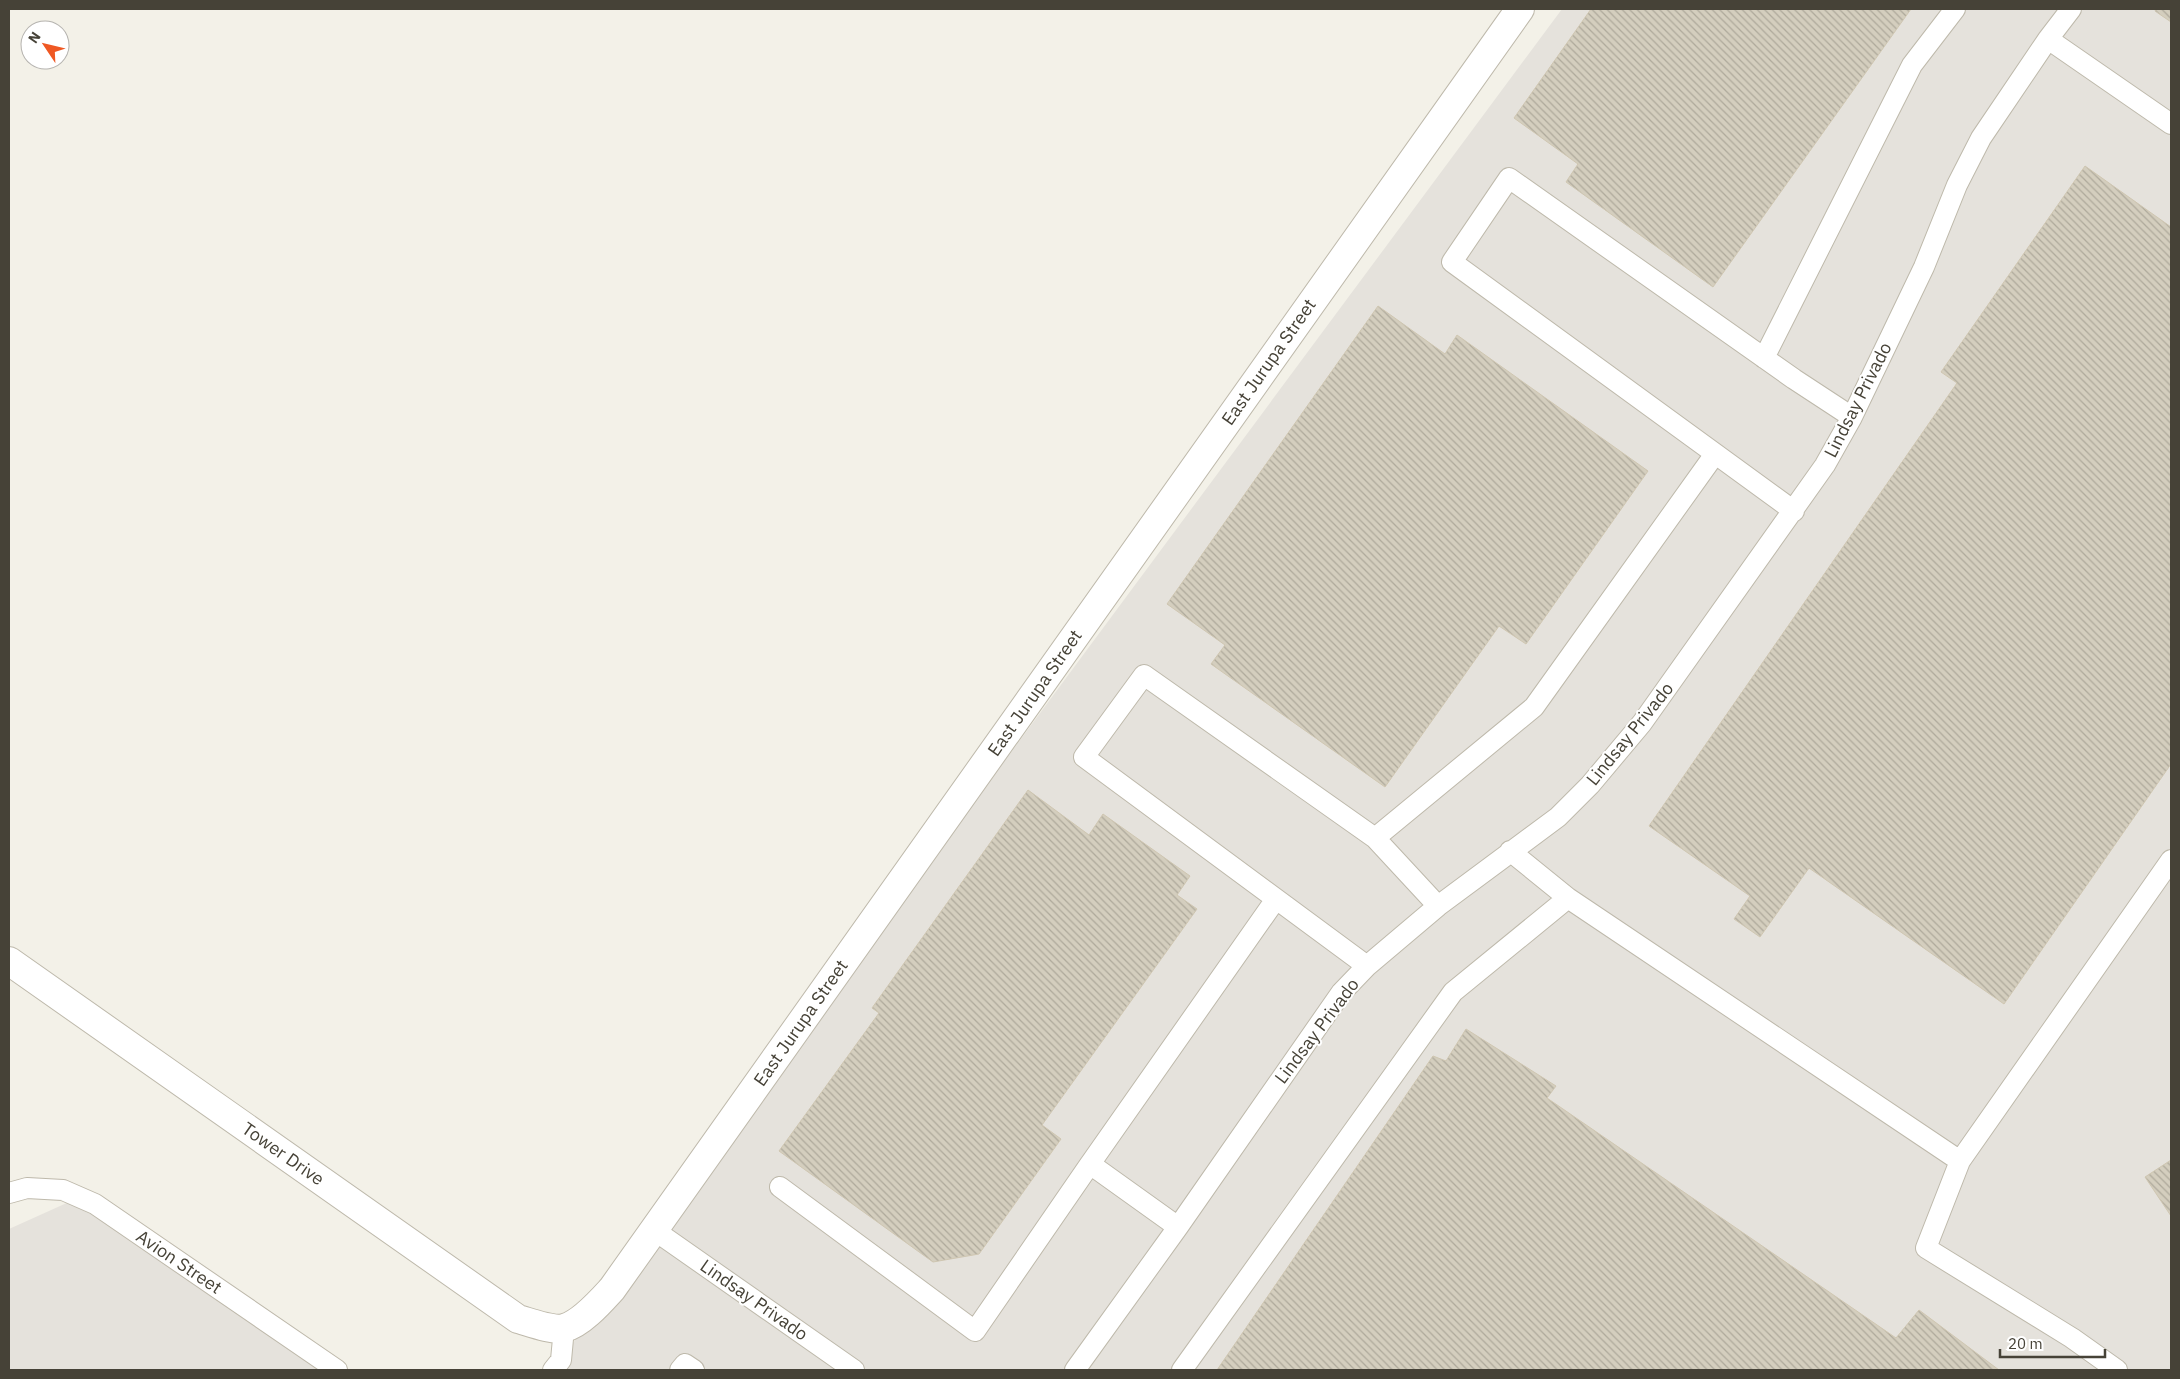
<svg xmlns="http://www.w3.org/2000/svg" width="2180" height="1379" font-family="'IBM Plex Sans',sans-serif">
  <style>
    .industrial { fill: #e5e2dc }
    .building { fill: url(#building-back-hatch); stroke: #cfc6b1 }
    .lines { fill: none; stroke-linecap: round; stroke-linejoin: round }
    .lane-casing { stroke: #beb9ab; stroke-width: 22 }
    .street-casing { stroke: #beb9ab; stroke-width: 30 }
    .lane { stroke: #fff; stroke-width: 20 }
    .street { stroke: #fff; stroke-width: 28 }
    .labels { text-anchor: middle; stroke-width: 4; stroke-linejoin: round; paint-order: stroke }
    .street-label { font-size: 18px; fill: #464237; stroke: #fff }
  </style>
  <defs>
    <pattern id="building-back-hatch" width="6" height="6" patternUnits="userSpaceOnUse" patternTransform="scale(1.25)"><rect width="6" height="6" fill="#d4cebe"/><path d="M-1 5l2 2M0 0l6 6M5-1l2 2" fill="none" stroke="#aea99b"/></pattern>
  </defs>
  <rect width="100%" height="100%" fill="#f3f1e8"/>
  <path class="industrial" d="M1562 9H2171V1370H553Z
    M80 1197 335 1370H9V1229Z"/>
  <path class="building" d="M1591 9H1911L1713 287 1566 182 1578 164 1514 118Z
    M2156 9H2171V22L2155 11Z
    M2085 166 2171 227V764L2004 1004 1809 868 1760 937 1734 919 1750 896 1649 826 1957 383 1941 372Z
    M1378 306 1445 354 1457 335 1648 471 1526 644 1499 626 1385 787 1211 664 1225 645 1167 604Z
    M1028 790 1089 835 1103 814 1190 876 1177 895 1197 909 1042 1125 1061 1139 979 1254 933 1262 779 1151 879 1013 872 1008Z
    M1466 1029 1556 1086 1547 1098 1896 1338 1919 1310 1999 1370H1217L1433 1056 1446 1061Z
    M2171 1160V1216L2145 1177Z"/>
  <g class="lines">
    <defs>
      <path id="lane" d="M2048 39 2171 124
        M1764 358 1912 65 1955 9
        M1794 511 1452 262 1509 178 1794 379 1852 417
        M1510 851 1568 898 1960 1161 2171 860
        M1438 906 1375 838 1534 707 1715 454
        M1367 966 1084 757 1144 675 1375 838
        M1960 1161 1926 1248 2072 1338 2117 1370
        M780 1187 975 1331 1090 1164
        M9 1193 27 1188 63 1190 95 1204 337 1370
        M1178 1227 1090 1164 1276 899
        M654 1230 854 1370
        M553 1370 561 1360 564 1328
        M680 1370 685 1364 694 1370
        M1075 1370 1178 1227 1341 993 1367 966 1438 906 1558 817 1590 785 1642 723 1825 465 1852 417 1924 267 1957 185 1981 138 2048 39 2071 9
        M1182 1370 1453 992 1568 898"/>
      <path id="street" d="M9 961 518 1319C529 1322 552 1331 564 1328 581 1324 601 1301 612 1289L1520 9"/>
    </defs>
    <use href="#lane" class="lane-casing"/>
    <use href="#street" class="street-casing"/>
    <use href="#lane" class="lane"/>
    <use href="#street" class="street"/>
  </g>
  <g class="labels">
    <g class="street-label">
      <text transform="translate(1269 362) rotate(-55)" y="6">East Jurupa Street</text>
      <text transform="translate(1858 400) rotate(-63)" y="6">Lindsay Privado</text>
      <text transform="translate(1035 693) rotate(-55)" y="6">East Jurupa Street</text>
      <text transform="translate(1630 734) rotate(-51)" y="6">Lindsay Privado</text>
      <text transform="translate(801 1023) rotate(-55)" y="6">East Jurupa Street</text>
      <text transform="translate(1317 1031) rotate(-53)" y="6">Lindsay Privado</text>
      <text transform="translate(283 1154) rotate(35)" y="6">Tower Drive</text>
      <text transform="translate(179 1262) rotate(34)" y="6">Avion Street</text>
      <text transform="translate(754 1300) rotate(35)" y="6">Lindsay Privado</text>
    </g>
  </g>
  <rect width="2180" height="1379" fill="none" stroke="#464237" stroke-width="20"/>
  <g transform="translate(45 45) rotate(305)"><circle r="24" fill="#ffffff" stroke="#b5b3af"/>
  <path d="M0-4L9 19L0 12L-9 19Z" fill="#ef5823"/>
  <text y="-8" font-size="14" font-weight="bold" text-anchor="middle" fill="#464237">N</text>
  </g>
  <path d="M2000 1349v8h105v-8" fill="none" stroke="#464237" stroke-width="2.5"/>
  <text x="2008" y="1349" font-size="15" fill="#464237" stroke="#ffffff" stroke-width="4" paint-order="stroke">20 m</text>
</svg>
